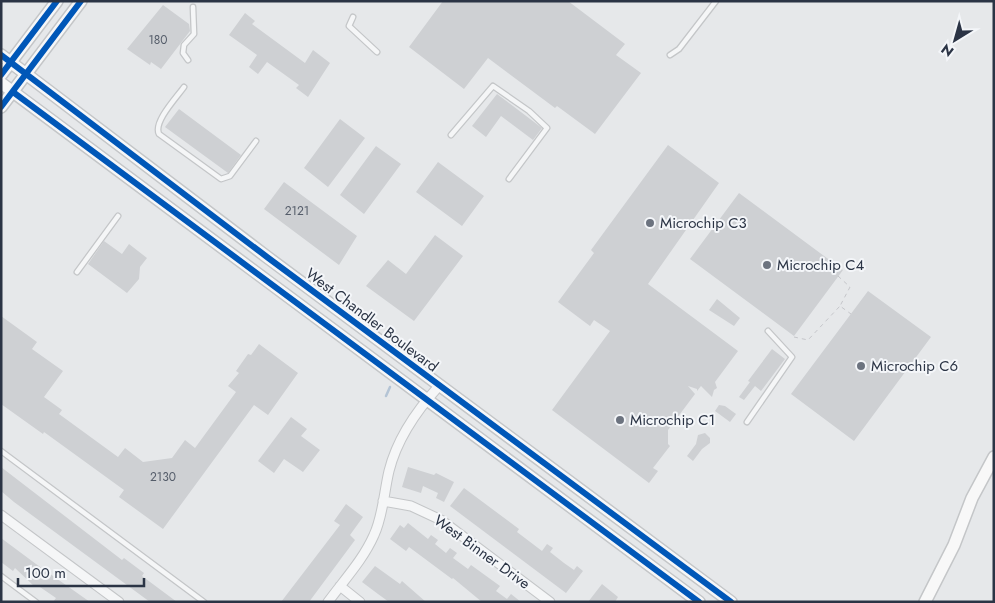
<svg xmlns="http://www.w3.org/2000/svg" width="995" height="603" font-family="Jost,sans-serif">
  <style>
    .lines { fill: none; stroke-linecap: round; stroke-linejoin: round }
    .stream { stroke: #b4c4d5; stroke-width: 2.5 }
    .building { fill: #ced0d3 }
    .lane-casing { stroke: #c4c6c8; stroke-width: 7 }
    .street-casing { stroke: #c4c6c8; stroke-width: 11 }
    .secondary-casing { stroke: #c4c6c8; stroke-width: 14 }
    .path { stroke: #c5c6ca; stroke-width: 1; stroke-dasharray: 4 4; stroke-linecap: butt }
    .lane { stroke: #f5f6f7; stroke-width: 4.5 }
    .street { stroke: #f5f6f7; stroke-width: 9 }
    .secondary { stroke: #f8f8f8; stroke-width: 11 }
    .cycleway-casing { stroke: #f4f6f9; stroke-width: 9 }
    .cycleway { stroke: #0057b8; stroke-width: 6 }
    .poi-dot { fill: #6c737f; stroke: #f4f6f9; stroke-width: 2 }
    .labels { text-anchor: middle; stroke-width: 4; stroke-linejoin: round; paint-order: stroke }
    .number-label { font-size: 12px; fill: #545c69 }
    .poi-label { font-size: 15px; fill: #2b3445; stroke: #f4f6f9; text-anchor: start }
    .street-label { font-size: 15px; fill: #2b3445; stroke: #f4f6f9 }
  </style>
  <rect width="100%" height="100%" fill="#e6e8ea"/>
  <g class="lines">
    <path class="stream" d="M386 396 390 387"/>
  </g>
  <path class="building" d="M443 1H568L625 44 616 55 641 73 595 134 557 106 555 108 488 58 464 89 409 47Z
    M163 5 189 24 190 31 161 69 151 62 150 65 127 49Z
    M245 13 255 21 252 24 305 63 313 50 330 63 308 97 296 88 299 85 267 62 258 74 249 67 257 55 229 35Z
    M497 94 542 128 533 140 501 116 486 137 472 126Z
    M179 109 241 155 228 173 165 127Z
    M340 119 365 138 328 187 304 168Z
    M668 145 719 183 648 284 738 351 715 382 717 388 714 390 712 397 701 386 697 391V389L688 386 695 394 668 430V444L670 446 653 468 658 471 649 483 552 410 610 331 594 320 590 326 558 302 594 253 591 250Z
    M376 146 401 164 364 214 340 195Z
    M438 162 484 196 462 226 416 192Z
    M284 182 357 236 339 265 264 209Z
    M739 193 843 270 794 336 690 259Z
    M435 235 463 256 414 321 366 286 388 260 406 274Z
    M104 241 122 254 129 244 147 258 140 267 139 279 127 293 88 264Z
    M868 291 931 337 854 441 791 394Z
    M717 299 740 318 734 326 709 310Z
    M1 316 37 342 32 349 63 371 44 397 62 410 59 414 118 457 125 448 143 462 172 458 185 440 195 448 236 392 228 386 239 373 236 371 248 354 251 355 259 344 298 373 268 415 254 405 163 529 119 497 124 490 44 432 43 434 1 404Z
    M772 349 785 359 761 391 755 386 744 400 739 397 750 382 748 381Z
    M719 405 725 406 736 414 730 422 715 411Z
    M291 417 307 429 301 436 320 450 303 472 284 459 274 473 258 461Z
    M705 433 710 438V443L702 449 693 461 687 456 696 444 698 435Z
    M1 467 122 560 124 558 144 573 142 576 177 602H150L14 502 1 491Z
    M408 467 434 475 436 473 454 482 444 502 436 498 438 493 423 486 421 493 402 487Z
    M464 488 519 529 517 532 542 551 547 544 553 548 550 552 564 563 574 570 577 566 583 571 566 593 450 506Z
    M346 504 363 517 350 535 355 540 309 602H281L340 525 334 521Z
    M408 523 428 539 431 535 438 540 435 544 446 553 450 548 457 553 453 558 468 569 471 565 500 586 496 591 507 599 511 594 521 602H482L453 578 452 579 413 550 409 547 406 551 390 539 400 525 404 528Z
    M1 538 36 564 90 602H53L56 598 37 585 35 587 15 568 13 571 1 562Z
    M375 566 400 584 402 581 426 602H389L378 594 362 582Z
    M602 584 618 597 615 602H588Z"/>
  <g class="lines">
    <defs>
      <path id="lane" d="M353 17 349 26 377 52
        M670 55 679 49 716 1
        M188 60 183 53 184 45 194 34 193 7
        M184 87C177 97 153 122 159 134L221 179 230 176 256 141
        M451 135 493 86 529 111 547 128 509 179
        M77 272 118 216
        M747 422 792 357 768 331
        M1 451 204 602
        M1 576 36 602"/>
      <path id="street" d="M383 501 411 506 441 520 550 602
        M1 515 119 602
        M340 586 360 602
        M328 602C344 580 363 560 374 535 383 516 384 492 389 471 397 439 417 410 439 386"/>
      <path id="secondary" d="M1 55 267 257 731 602
        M1 75 57 1
        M1 83 699 602
        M1 107 81 1
        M925 602 954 545 972 498 994 457"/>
    </defs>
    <use href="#lane" class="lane-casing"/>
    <use href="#street" class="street-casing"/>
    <use href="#secondary" class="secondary-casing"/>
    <path class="path" d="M838 276 850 287 840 306 851 314
      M794 337 808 340 840 306"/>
    <use href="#lane" class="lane"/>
    <use href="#street" class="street"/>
    <use href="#secondary" class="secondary"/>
    <defs>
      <path id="cycleway" d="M1 55 267 257 731 602
        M1 75 57 1
        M13 92 699 602
        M1 107 81 1"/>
    </defs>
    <use href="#cycleway" class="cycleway-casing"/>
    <use href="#cycleway" class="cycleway"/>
  </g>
  <g class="poi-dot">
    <circle cx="650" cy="223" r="5"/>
    <circle cx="767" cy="265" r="5"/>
    <circle cx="861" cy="366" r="5"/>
    <circle cx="620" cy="420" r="5"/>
  </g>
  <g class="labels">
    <g class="number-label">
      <text x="158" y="44">180</text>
      <text x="297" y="215">2121</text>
      <text x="163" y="481">2130</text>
    </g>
    <g class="poi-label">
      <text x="660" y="228">Microchip C3</text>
      <text x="777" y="270">Microchip C4</text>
      <text x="871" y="371">Microchip C6</text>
      <text x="630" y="425">Microchip C1</text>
    </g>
    <g class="street-label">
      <text transform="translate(372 320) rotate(37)" y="5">West Chandler Boulevard</text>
      <text transform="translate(482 552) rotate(36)" y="5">West Binner Drive</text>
    </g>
  </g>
  <rect width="995" height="603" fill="none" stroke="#2b3445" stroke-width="5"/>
  <g transform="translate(955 40) rotate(217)" stroke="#f4f6f9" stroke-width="4" paint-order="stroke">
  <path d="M0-4L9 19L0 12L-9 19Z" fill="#2b3445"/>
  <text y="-8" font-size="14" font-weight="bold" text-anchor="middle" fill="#2b3445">N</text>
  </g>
  <path d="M18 578v8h126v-8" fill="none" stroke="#2b3445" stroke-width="2.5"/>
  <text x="25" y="578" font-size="15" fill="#2b3445" stroke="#f4f6f9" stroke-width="4" paint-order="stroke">100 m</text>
</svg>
